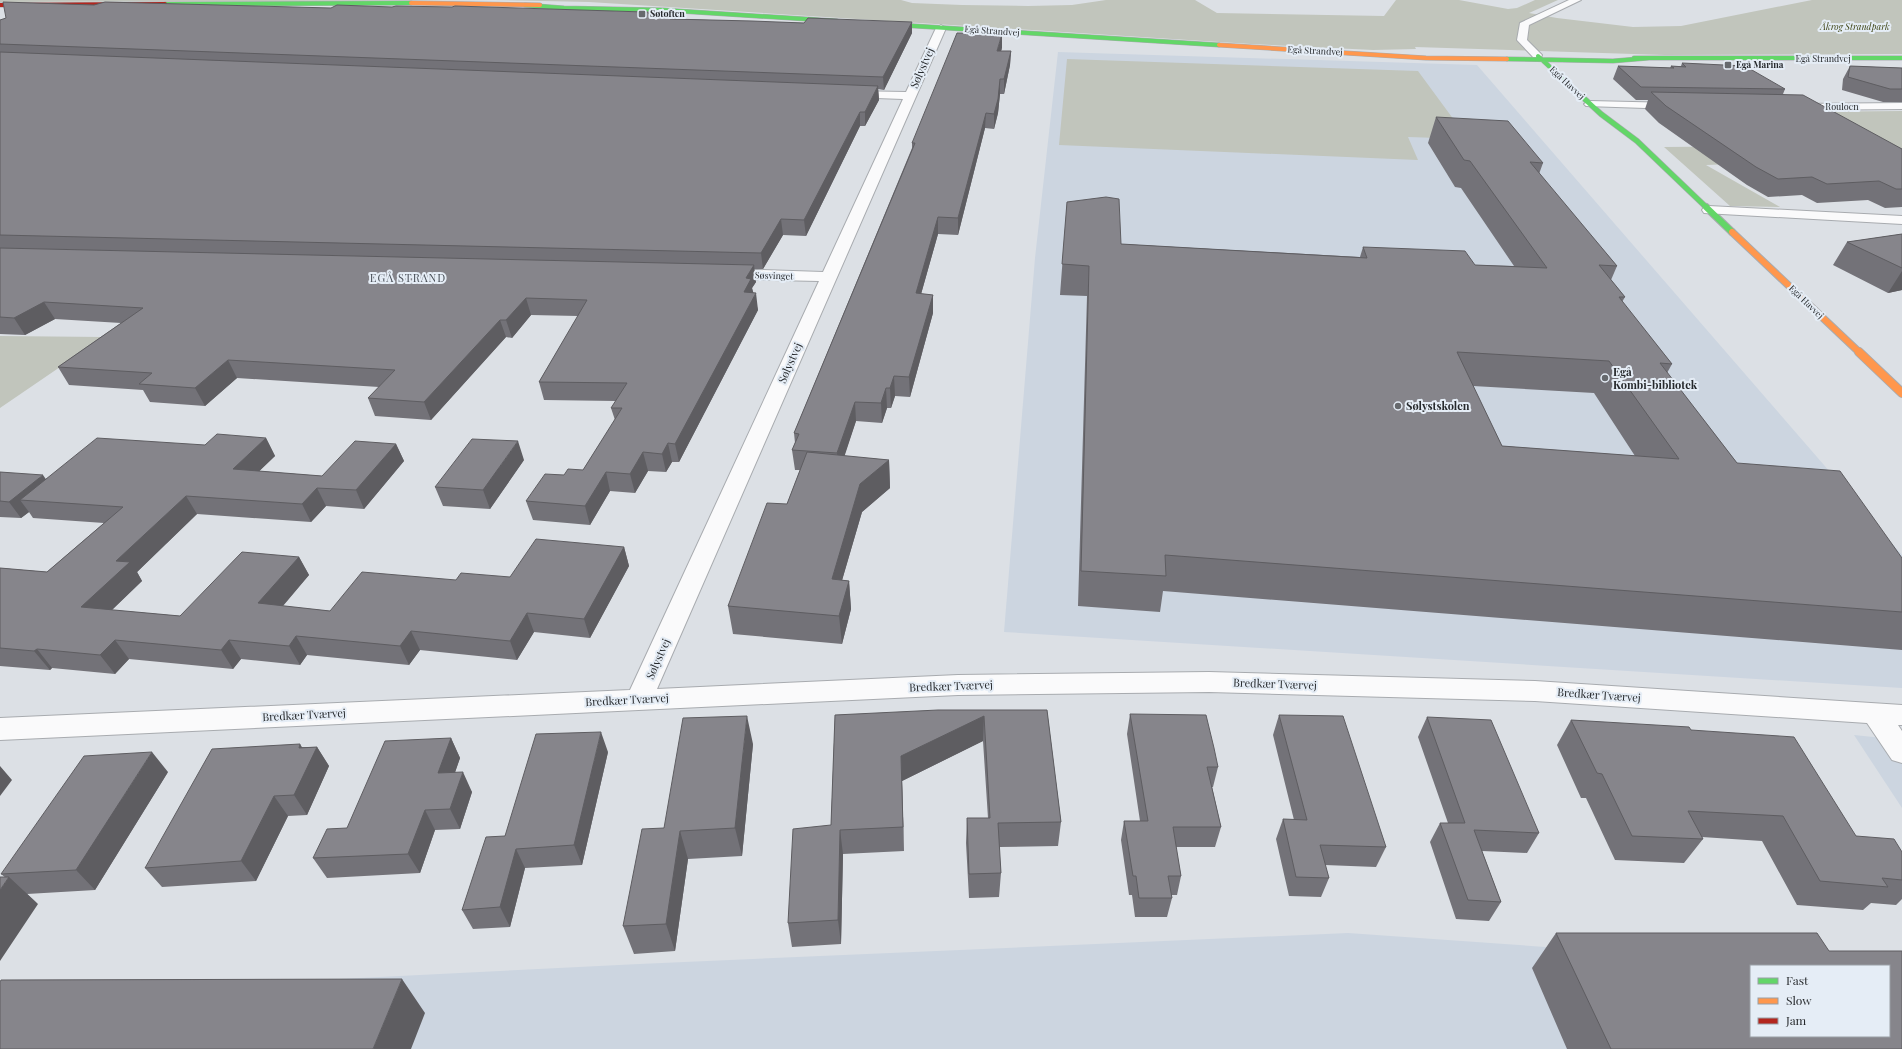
<svg xmlns="http://www.w3.org/2000/svg" width="1902" height="1049" font-family="'Playfair Display',serif">
  <style>
    .built { fill: #ccd5e0 }
    .green { fill: #c1c5bc }
    .lines { fill: none; stroke-linecap: round; stroke-linejoin: round }
    .street-casing { stroke: #a8abaf; stroke-width: 2 }
    .fast-far2-casing { stroke: #a8abaf; stroke-width: 5 }
    .fast-far1-casing { stroke: #a8abaf; stroke-width: 6 }
    .fast-casing { stroke: #a8abaf; stroke-width: 8 }
    .slow-far2-casing { stroke: #a8abaf; stroke-width: 5 }
    .slow-far1-casing { stroke: #a8abaf; stroke-width: 8 }
    .slow-casing { stroke: #a8abaf; stroke-width: 10 }
    .jam-casing { stroke: #a8abaf; stroke-width: 5 }
    .street { fill: #fafafb; fill-rule: evenodd }
    .fast-far2 { stroke: #63d668; stroke-width: 4 }
    .fast-far1 { stroke: #63d668; stroke-width: 5 }
    .fast { stroke: #63d668; stroke-width: 6 }
    .slow-far2 { stroke: #ff974d; stroke-width: 4 }
    .slow-far1 { stroke: #ff974d; stroke-width: 6 }
    .slow { stroke: #ff974d; stroke-width: 8 }
    .jam { stroke: #b3261e; stroke-width: 4 }
    .wall { fill: #737278; fill-rule: evenodd }
    .shaded-wall { fill: #5e5d61 }
    .building { fill: #86858b; stroke: #5e5d61; fill-rule: evenodd }
    .poi-dot { fill: #66696d; stroke: #e5edf6; stroke-width: 1.5 }
    .labels { text-anchor: middle; stroke-width: 4; stroke-linejoin: round; paint-order: stroke }
    .far-poi-label { font-size: 9px; font-weight: bold; fill: #26292c; stroke: #e5edf6; text-anchor: start }
    .far-park-label { font-size: 9px; font-style: italic; fill: #3a410f; stroke: #e5edf6 }
    .far-street-label { font-size: 9px; fill: #26292c; stroke: #e5edf6 }
    .street-label { font-size: 11px; fill: #26292c; stroke: #e5edf6 }
    .far-quarter-label { font-size: 11px; letter-spacing: 1px; fill: #474d55; stroke: #e5edf6 }
    .poi-label { font-size: 11px; font-weight: bold; fill: #26292c; stroke: #e5edf6; text-anchor: start }
  </style>
  <rect width="100%" height="100%" fill="#dce0e5"/>
  <path class="built" d="M1058 52 1477 65 1902 555V688L1004 632 1035 258Z
    M1854 735 1902 740V808Z
    M1348 933 1816 966H1751V1036H1889L1902 972V1049H0V996L639 964Z"/>
  <path class="green" d="M0 0H901L912 3 962 5 1028 6 1072 5 1106 0H1195L1217 13 1384 16 1396 0H1459L1508 9 1517 8 1535 0H1558L1529 13 1557 18 1633 27 1681 26 1812 0H1902V54L1665 55 1415 47 1416 49 1373 50 1251 44 589 2 494 0 0 2Z
    M1067 59 1418 71 1468 139 1408 137 1418 160 1059 145Z
    M1902 111V172L1760 163 1706 165 1780 207 1730 206 1664 147 1893 145 1797 112Z
    M0 336 104 337 0 408Z"/>
  <g class="lines">
    <defs>
      <path id="street" d="M1569 0H1581L1529 25 1527 40 1542 55 1541 57H1533L1517 40 1520 23Z
        M941 25 946 28 657 689 958 675 1209 672 1535 681 1902 705V725H1898L1902 731V763L1892 760 1867 723 1535 701 1209 692 958 695 0 740V718L630 690 819 281 726 279 720 277 718 274 720 271 726 269 823 272 903 99 849 97 843 94 849 91 906 92 936 28Z
        M1590 101 1675 103 1681 106 1675 109 1586 106 1584 104Z
        M1902 103V109L1795 110 1789 107 1795 104Z
        M1709 206 1902 216V224L1704 213 1702 210 1704 207Z"/>
      <path id="fast-far2" d="M165 4 411 3
        M525 5 564 8 663 10 837 21
        M883 24 1219 45
        M1538 56 1578 93
        M1634 58H1902
        M1507 59 1613 61 1649 58"/>
      <path id="fast-far1" d="M1577 92 1601 114 1637 141 1707 208"/>
      <path id="fast" d="M1706 207 1732 232"/>
      <path id="slow-far2" d="M411 3 540 5
        M1219 45 1426 58 1507 59"/>
      <path id="slow-far1" d="M1732 232 1860 353"/>
      <path id="slow" d="M1859 352 1902 393"/>
      <path id="jam" d="M0 5 165 4"/>
    </defs>
    <use href="#street" class="street-casing"/>
    <use href="#fast-far2" class="fast-far2-casing"/>
    <use href="#fast-far1" class="fast-far1-casing"/>
    <use href="#fast" class="fast-casing"/>
    <use href="#slow-far2" class="slow-far2-casing"/>
    <use href="#slow-far1" class="slow-far1-casing"/>
    <use href="#slow" class="slow-casing"/>
    <use href="#jam" class="jam-casing"/>
    <use href="#street" class="street"/>
    <use href="#fast-far2" class="fast-far2"/>
    <use href="#fast-far1" class="fast-far1"/>
    <use href="#fast" class="fast"/>
    <use href="#slow-far2" class="slow-far2"/>
    <use href="#slow-far1" class="slow-far1"/>
    <use href="#slow" class="slow"/>
    <use href="#jam" class="jam"/>
  </g>
  <path class="wall" d="M94 5 677 19 804 23 912 22V33L884 90 878 89 879 100 865 126H860L806 236 783 235 763 269H754L756 282 752 288 753 293 758 310 679 462H672L666 472 648 471 635 493 610 491 590 525 533 520 526 501 564 475 583 470 615 420 611 408 616 401 544 400 539 382 578 316 531 315 512 338 506 337 431 420 375 416 368 398 379 387 237 378 205 406 150 402 143 390 69 385 58 367 121 323 55 319 25 335 0 334V20Z
    M1002 48 1001 51H1011L1010 65 1004 94H1000L998 113 994 129 985 128 958 235 938 234 921 294 933 295V313L910 397 895 396 891 408H887L882 423 856 421 844 456 889 460 890 488 862 512 842 580 849 581 851 609 842 644 733 634 728 606 787 504 800 470H795L792 450 795 443 794 433 912 148V143Z
    M1682 63 1785 89 1783 94 1902 149V207L1885 208 1868 200 1817 203 1802 195 1768 197 1747 185 1659 123 1645 109 1648 100H1636L1613 79 1618 66 1670 68 1671 66H1681Z
    M1850 66 1902 68V102H1883L1842 90 1843 79Z
    M1436 117 1543 163 1539 174 1617 266 1611 280 1625 297 1622 302 1672 364 1667 373 1737 463 1902 558V650L1163 591 1160 612 1078 606 1087 296 1060 295 1067 202 1121 244 1360 257 1363 247 1475 265 1514 266 1461 188 1455 187 1428 143ZM1473 386 1594 393 1635 456 1502 446Z
    M1902 234V290L1888 293 1833 265 1847 242Z
    M266 438 275 456 259 471 322 476 396 444 404 461 364 509 326 506 311 522 197 514 137 572 142 581 112 610 180 616 299 557 309 575 283 606 330 611 456 580 510 577 624 547 629 566 590 638 534 632 517 660 420 650 409 665 307 655 300 665 241 659 233 669 129 659 115 674 52 668 50 670 0 666V568L47 572 104 523 33 518 29 512 21 518 0 517V472L45 479 205 445Z
    M524 460 490 509 443 506 435 487Z
    M1047 710 1061 822 1058 846 999 847 1001 873 999 897 969 898 966 843 967 818H988L983 741 902 781 904 851 843 854 841 944 792 947 788 923 831 825 835 715Z
    M1130 714 1218 767 1213 787H1212L1221 827 1215 847H1176L1181 876 1177 895H1172V898L1167 917H1135L1132 895H1129L1121 840 1124 821H1140L1127 734Z
    M1279 715 1386 847 1376 867 1325 865 1329 878 1321 897 1289 896 1276 839 1283 819 1294 820 1273 735Z
    M1427 717 1539 833 1527 853 1482 851 1501 902 1489 921 1456 919 1430 842 1440 823H1448L1418 737Z
    M1571 720 1691 730 1856 836 1902 852V899L1896 905 1871 903 1863 910 1797 905 1762 841 1702 837 1703 839 1684 863 1615 860 1586 798H1581L1557 745Z
    M451 738 460 758 455 772 472 792 460 829 435 830 420 873 327 878 313 858 347 828Z
    M753 744 742 856 688 859 675 951 634 954 623 926 664 828Z
    M302 747H317L329 766 307 815 288 816 256 881 162 887 145 868Z
    M608 752 582 865 525 868 510 927 473 929 462 910 505 836Z
    M168 772 95 890 27 894 38 904 1 874Z
    M1556 933 1829 951 1902 1049H1567L1532 968Z"/>
  <path class="shaded-wall" d="M676 13 678 25 670 19Z
    M912 22V33L884 90 883 77Z
    M1002 34V48L997 64V51Z
    M1011 51 1010 65 1004 94V79Z
    M1000 79V94L998 113 994 129V114Z
    M878 86 879 100 865 126V112Z
    M860 112V126L806 236 804 220Z
    M986 113 985 128 958 235V218Z
    M938 217V234L916 312V293Z
    M781 219 783 235 763 269 761 253Z
    M754 265 756 282 752 288 754 295 744 292 746 278Z
    M1902 271V290L1888 293Z
    M756 293 758 310 679 462 675 444Z
    M933 295V313L910 397 909 377Z
    M526 298 531 315 512 338 506 320Z
    M44 302 55 319 25 335 14 318Z
    M500 320 506 337 431 420 424 402Z
    M228 360 237 378 205 406 195 388Z
    M894 376 895 396 891 408 890 388Z
    M886 388 887 408 882 423 881 403Z
    M855 402 856 421 839 473 837 453Z
    M266 438 275 456 243 487 233 469Z
    M518 441 524 460 490 509 483 490Z
    M668 443 672 462 666 472 662 454Z
    M396 444 404 461 364 509 356 490Z
    M643 452 648 471 635 493 630 474Z
    M889 460 890 488 862 512 834 608 832 579 860 484Z
    M606 472 610 491 590 525 585 506Z
    M43 475 54 491 20 500 29 512 21 518 9 502Z
    M317 488 326 506 311 522 302 504Z
    M186 496 197 514 137 572 142 581 95 626 81 607 116 561Z
    M624 547 629 566 590 638 584 619Z
    M299 557 309 575 269 622 258 603Z
    M849 581 851 609 842 644 839 616Z
    M527 613 534 632 517 660 510 641Z
    M411 631 420 650 409 665 400 646Z
    M296 636 307 655 300 665 289 646Z
    M115 640 129 659 115 674 100 655Z
    M229 640 241 659 233 669 221 650Z
    M37 649 52 668 50 670 34 651Z
    M747 716 753 744 742 856 735 828Z
    M984 716 983 741 902 781 904 851 903 827 901 756Z
    M601 732 608 752 582 865 574 845Z
    M451 738 460 758 448 793 438 773Z
    M300 744 310 760 317 747 329 766 307 815 294 795 299 748Z
    M152 752 168 772 95 890 76 870Z
    M0 766 12 780 0 796Z
    M463 772 472 792 460 829 450 809Z
    M274 796 288 816 256 881 241 861Z
    M425 810 435 830 420 873 408 854Z
    M840 830 843 854 841 944 838 920Z
    M680 831 688 859 675 951 666 924Z
    M516 849 525 868 510 927 500 907Z
    M9 877 38 904 0 961V890Z
    M402 979 425 1013 411 1049H373Z"/>
  <path class="building" d="M3 2 94 5 105 2 331 8 337 5 392 7 396 6 452 7 455 6 676 13 670 19 752 21 804 23 808 18 912 22 883 77 0 44V20L6 18Z
    M957 33 1002 34 997 51H1011L1004 79H1000L998 99 994 114 986 113 958 218 938 217 916 293 933 295 909 377 894 376 890 388H886L881 403 855 402 837 453 792 450 799 434 794 433 915 143H912Z
    M0 52 878 86 865 112H860L804 220 781 219 761 253 0 235Z
    M1682 63 1745 66 1785 89 1641 87 1618 66 1674 68 1671 66 1686 67Z
    M1850 66 1902 68V89H1890L1848 77Z
    M1651 92 1803 95 1902 149V189H1896L1879 181 1827 184 1812 177 1778 179 1756 167 1666 106Z
    M1436 117 1508 121 1543 163 1530 162 1617 266 1599 265 1625 297H1619L1672 364 1660 363 1737 463 1840 471 1902 558V612L1165 555 1166 576 1081 571 1089 266 1062 264 1067 202 1106 197 1119 199 1121 244 1367 258 1363 247 1465 251 1475 265 1547 268 1470 161 1464 160ZM1457 352 1609 361 1679 459 1502 446Z
    M1902 234V268L1847 242Z
    M0 248 754 265 746 278 751 279 744 292 756 293 675 444 668 443 662 454 643 452 630 474 606 472 585 506 526 501 545 474 564 475 568 469 583 470 622 408H611L627 383 539 382 587 300 526 298 506 320H500L424 402 368 398 395 370 228 360 195 388 139 384 152 373 58 367 143 308 44 302 14 318 0 317Z
    M217 434 266 438 233 469 322 476 355 441 396 444 356 490 317 488 302 504 186 496 116 561 130 562 81 607 180 616 242 552 299 557 258 603 330 611 362 572 456 580 461 573 510 577 536 539 624 547 584 619 527 613 510 641 411 631 400 646 296 636 289 646 229 640 221 650 115 640 100 655 37 649 34 651 0 648V568L47 572 123 507 20 500 97 438 205 445Z
    M472 439 518 441 483 490 435 487Z
    M807 452 889 460 860 484 832 579 849 581 839 616 728 606 767 503 787 504Z
    M0 472 43 475 9 502 0 501Z
    M938 710H1047L1061 822 998 823 1001 873 969 874 967 818H990L984 716 901 756 903 827 840 830 838 920 788 923 793 829 831 825 835 715Z
    M1130 714 1206 715 1214 748 1218 767H1207L1221 827H1173L1181 876H1168L1172 898H1139L1136 876H1133L1124 821H1148Z
    M1279 715 1343 716 1386 847 1320 845 1329 878 1296 877 1283 819 1307 820Z
    M747 716 735 828 680 831 666 924 623 926 642 829 664 828 683 718Z
    M1427 717 1491 720 1539 833 1474 830 1501 902 1468 900 1440 823H1465Z
    M1571 720 1689 727 1691 730 1794 737 1856 836 1894 839 1902 852V880L1882 878 1888 887 1820 881 1783 816 1688 811 1703 839 1632 836 1602 774 1597 773Z
    M601 732 574 845 516 849 500 907 462 910 486 837 505 836 536 734Z
    M451 738 438 773 463 772 450 809 425 810 408 854 313 858 327 829 347 828 385 741Z
    M300 744 299 748 317 747 294 795 274 796 241 861 145 868 212 749Z
    M152 752 76 870 1 874 84 756Z
    M0 877H9L0 890Z
    M1556 933H1817L1829 951H1902V1049H1611ZM1751 966H1889V1036H1751Z
    M402 979 373 1049H0V982L1 980Z"/>
  <g class="poi-dot">
    <rect x="638" y="10" width="8" height="8" rx="2"/>
    <rect x="1724" y="61" width="8" height="8" rx="2"/>
    <circle cx="1605" cy="378" r="4"/>
    <circle cx="1398" cy="406" r="4"/>
  </g>
  <g class="labels">
    <g class="far-poi-label">
      <text x="650" y="17">Søtoften</text>
      <text x="1736" y="68">Egå Marina</text>
    </g>
    <g class="far-park-label">
      <text x="1855" y="30">Åkrog Strandpark</text>
    </g>
    <g class="far-street-label">
      <text transform="translate(992 31) rotate(4)" y="3">Egå Strandvej</text>
      <text transform="translate(1315 51) rotate(3)" y="3">Egå Strandvej</text>
      <text x="1823" y="62">Egå Strandvej</text>
      <text transform="translate(1567 83) rotate(43)" y="3">Egå Havvej</text>
      <text x="1842" y="110">Rouloen</text>
      <text transform="translate(774 276) rotate(2)" y="3">Søsvinget</text>
      <text transform="translate(1806 302) rotate(44)" y="3">Egå Havvej</text>
    </g>
    <g class="street-label">
      <text transform="translate(922 68) rotate(-66)" y="4">Sølystvej</text>
      <text transform="translate(790 363) rotate(-66)" y="4">Sølystvej</text>
      <text transform="translate(658 659) rotate(-66)" y="4">Sølystvej</text>
      <text transform="translate(1275 684) rotate(2)" y="4">Bredkær Tværvej</text>
      <text transform="translate(951 686) rotate(-2)" y="4">Bredkær Tværvej</text>
      <text transform="translate(1599 695) rotate(4)" y="4">Bredkær Tværvej</text>
      <text transform="translate(627 700) rotate(-3)" y="4">Bredkær Tværvej</text>
      <text transform="translate(304 715) rotate(-3)" y="4">Bredkær Tværvej</text>
    </g>
    <g class="far-quarter-label">
      <text x="408" y="282">EGÅ STRAND</text>
    </g>
    <g class="poi-label">
      <text x="1613" y="376">Egå<tspan x="1613" dy="13">Kombi-bibliotek</tspan></text>
      <text x="1406" y="410">Sølystskolen</text>
    </g>
  </g>
  <rect x="1750" y="965" width="140" height="72" fill="#e5edf6" stroke="#999fa5"/>
  <rect x="1758" y="978" width="20" height="6" fill="#63d668" stroke="#999fa5"/>
  <text x="1786" y="985" font-size="12" fill="#26292c">Fast</text>
  <rect x="1758" y="998" width="20" height="6" fill="#ff974d" stroke="#999fa5"/>
  <text x="1786" y="1005" font-size="12" fill="#26292c">Slow</text>
  <rect x="1758" y="1018" width="20" height="6" fill="#b3261e" stroke="#999fa5"/>
  <text x="1786" y="1025" font-size="12" fill="#26292c">Jam</text>
</svg>
